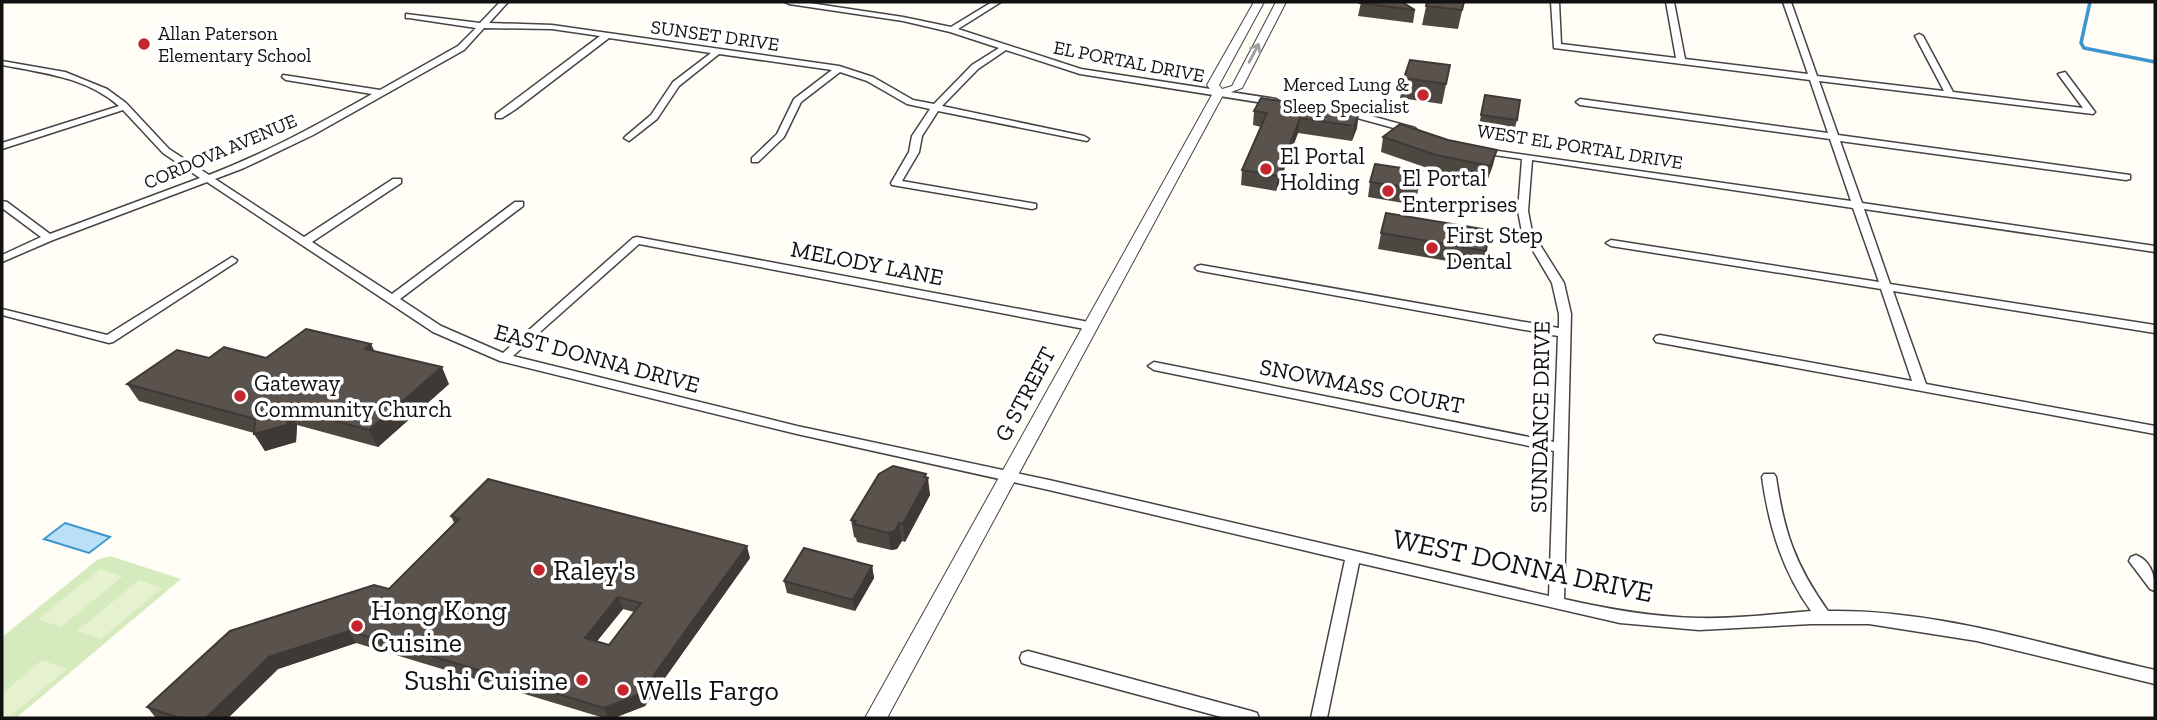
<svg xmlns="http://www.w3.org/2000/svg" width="2157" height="720" font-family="'Zilla Slab',serif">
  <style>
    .green { fill: #d5ebbd }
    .pitch { fill: #e6f2cf }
    .water { fill: #b9e0f7; stroke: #3f96cf; stroke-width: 2 }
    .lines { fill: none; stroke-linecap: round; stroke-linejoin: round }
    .stream { stroke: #3f96cf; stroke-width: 3.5 }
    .minor-casing { stroke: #444; stroke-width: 3 }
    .tertiary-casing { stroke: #444; stroke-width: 2 }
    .minor { fill: #fff; fill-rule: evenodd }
    .tertiary { fill: #fff; fill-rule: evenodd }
    .wall { fill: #4d4742; fill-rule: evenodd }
    .shaded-wall { fill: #3f3936 }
    .building { fill: #5a524d; stroke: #3f3936; stroke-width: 2; fill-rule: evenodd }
    .oneway { stroke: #a0a0a0 }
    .poi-dot { fill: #c4262e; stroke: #fff; stroke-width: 2.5 }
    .labels { text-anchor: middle; stroke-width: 7; stroke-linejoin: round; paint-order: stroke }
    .far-poi-label { font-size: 19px; fill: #111; stroke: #fff; text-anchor: start }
    .far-street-label { font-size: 19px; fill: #111; stroke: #fff }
    .poi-label { font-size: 23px; fill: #111; stroke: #fff; text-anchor: start }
    .street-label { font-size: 23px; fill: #111; stroke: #fff }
    .near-street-label { font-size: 28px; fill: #111; stroke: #fff }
    .near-poi-label { font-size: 28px; fill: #111; stroke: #fff; text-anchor: start }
  </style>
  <rect width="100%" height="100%" fill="#fffdf5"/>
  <path class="green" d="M110 556 181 579 16 718H2V637L97 560Z"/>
  <path class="pitch" d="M100 569 123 576 61 627 38 619Z
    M139 580 162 588 101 639 77 631Z
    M42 660 67 669 8 718H2V694Z"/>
  <path class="water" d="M65 523 110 537 89 553 44 539Z"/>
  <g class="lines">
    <path class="stream" d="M2090 2 2081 43 2084 48 2155 62"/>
    <defs>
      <path id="minor" d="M500 2H508L489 23 552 25 839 66 873 77 913 100 934 104 972 65 999 48 950 32 903 21 789 4 785 2H803L903 17 951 27 992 2H1001L958 29 1081 69 1276 99 1280 102 1276 105 1080 74 1006 50 978 69 942 106 1084 136 1089 139 1087 141 938 111 922 136 919 152 902 181 1036 204V208L1032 209 892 185 891 183 909 152 912 136 930 109 907 104 867 81 840 72 801 102 784 137 758 162H752V158L777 134 794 99 832 70 719 54 679 86 657 119 629 141 624 138 626 136 651 115 673 82 711 53 609 38 516 109 502 118H496V114L600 36 552 29 484 28 464 50 313 135 244 168 215 179 304 237 393 179H401V183L312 242 392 294 515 202H523V206L400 299 441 326 503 353 633 238 637 237 1094 323 1096 326 1094 329 1090 330 639 244 513 356 797 426 1049 480 1549 596 1554 451 1154 370 1148 366 1154 362 1554 442 1558 336 1201 271 1197 270 1195 268 1197 266 1201 265 1559 328V314L1552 283 1522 232 1518 211 1522 159 1480 153 1475 150 1477 148 1851 201 1830 139 1580 105 1576 102 1580 99 1828 133 1810 80 1554 48 1551 2H1559L1561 44 1676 58 1666 2H1674L1685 59 1808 74 1783 2H1791L1817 76 1944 91 1915 36 1919 34 1923 36 1953 92 2083 108 2058 74 2065 72 2095 112 2093 114 1819 81 1838 135 2130 175V179L2126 180 1840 141 1862 203 2155 246V252L1864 209 1890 284 2155 325V333L1893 291 1926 384 2155 426V434L1656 342 1654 339 1656 336 1660 335 1912 381 1881 289 1611 246 1606 243 1611 240 1879 282 1853 208 1532 160 1528 211 1532 232 1564 283 1571 314 1564 599C1608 609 1652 617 1698 618 1735 619 1773 614 1811 611 1782 570 1769 527 1762 477L1764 474H1774L1776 477C1784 532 1795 565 1828 611 1938 609 2048 646 2155 670V684L1977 641 1869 624H1811L1699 630 1620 623 1359 563 1327 718H1311L1345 560 1049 490 797 434 500 361 433 332 207 182 53 240 2 262V255L41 237 2 208V201L7 202 50 234 200 178 163 153 123 110 2 149V143L119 106C86 77 43 73 2 65V61L65 72 107 89 126 103 169 149 209 175C266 153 319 124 372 94L286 80 282 77 283 75 380 90 458 46 476 28 409 18H406V14L480 23Z
        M1342 108 1415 128 1417 130 1412 133 1339 113 1337 111Z
        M232 257 237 260 236 262 113 342 109 343 2 315V309L107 335Z
        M2136 555C2151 561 2155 576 2155 591L2150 589 2129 561 2131 557Z
        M1028 651 1251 711 1257 713 1259 718H1225L1028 665 1022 663 1020 658 1022 653Z"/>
      <path id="tertiary" d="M1254 2H1264L1219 85 1222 89 1232 86 1276 2H1286L1242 88 1223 95 887 718H865L1213 93 1207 85Z"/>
    </defs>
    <use href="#minor" class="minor-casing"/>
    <use href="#tertiary" class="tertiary-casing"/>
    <use href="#minor" class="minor"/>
    <use href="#tertiary" class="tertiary"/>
  </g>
  <path class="wall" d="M1361 2 1415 10 1413 23 1358 16Z
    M1427 2H1464L1458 29 1422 25Z
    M1450 65 1442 104 1400 98 1404 78Z
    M1485 95 1517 120 1513 135 1478 130Z
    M1261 98 1357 128 1352 141 1298 133 1276 191 1241 185 1242 170 1261 127 1253 125 1254 111Z
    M1383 137 1448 140 1493 165 1487 181 1433 170 1381 152Z
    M1422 171 1415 205 1368 197 1370 182Z
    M1381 233 1486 251 1482 267 1378 249Z
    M371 344 374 351 449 384 378 447 297 425 296 442 265 451 254 433 139 401 127 384 209 358H266Z
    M926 474 930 495 905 542 902 541 897 549 891 550 857 542 856 538 854 537 851 520Z
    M451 516 750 558 645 706 614 718H604L356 643 278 669 228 718H156L147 707 389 589 454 523ZM623 609 634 612 609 645 597 641Z
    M872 566 874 578 855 611 787 593 784 581Z"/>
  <path class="shaded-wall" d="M1359 113 1357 128 1352 141 1354 126Z
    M1300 118 1298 133 1276 191 1278 176Z
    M1497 150 1493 165 1487 181 1490 166Z
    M371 344 379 361 365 349Z
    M442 367 449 384 378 447 369 430Z
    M288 408 297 425 296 442 265 451 254 434Z
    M926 474V481L928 478 930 495 905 542 903 524Z
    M899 523 902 541 897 549 891 550 888 533Z
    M747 546 750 558 645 706 614 718H609L604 708Z
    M872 566 874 578 855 611 853 600Z
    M618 597 623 609 590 650 585 638Z
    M349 631 356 643 278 669 228 718H206L269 657Z"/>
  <path class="building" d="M1361 2H1402L1415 10 1360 3Z
    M1427 2H1464L1462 10 1426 6Z
    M1410 60 1450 65 1446 84 1404 78Z
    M1485 95 1520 100 1517 120 1481 115Z
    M1261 98 1359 113 1354 126 1300 118 1278 176 1242 170 1267 113 1254 111Z
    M1400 124 1448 140 1497 150 1490 166 1436 155 1383 137Z
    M1375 164 1422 171 1418 189 1370 182Z
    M1386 213 1489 230 1486 251 1381 233Z
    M306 329 371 344 365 349 442 367 369 430 288 408 287 425 254 434 255 419 127 384 177 350 209 358 224 347 266 358Z
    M893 466 926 474 924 477 928 478 903 524 899 523 895 531 888 533 854 524 856 521 851 520 879 474Z
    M488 479 747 546 640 694 604 708 349 631 269 657 206 718H179L147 707 230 631 374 585 389 589 459 519 451 516ZM618 597 641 603 609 645 585 638Z
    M804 548 872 566 853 600 784 581Z"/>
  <defs><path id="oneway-shaft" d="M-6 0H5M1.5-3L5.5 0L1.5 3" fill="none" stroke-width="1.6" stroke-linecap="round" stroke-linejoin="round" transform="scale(1.75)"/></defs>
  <use class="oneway" href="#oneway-shaft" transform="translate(1254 53) rotate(-62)"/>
  <g class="poi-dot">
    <circle cx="144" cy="44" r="7"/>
    <circle cx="1423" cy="95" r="7"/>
    <circle cx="1266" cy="169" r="7"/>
    <circle cx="1388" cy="191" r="7"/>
    <circle cx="1432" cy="248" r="7"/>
    <circle cx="240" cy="396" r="7"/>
    <circle cx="539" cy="570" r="7"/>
    <circle cx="357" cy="626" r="7"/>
    <circle cx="582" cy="680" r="7"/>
    <circle cx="623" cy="690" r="7"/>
  </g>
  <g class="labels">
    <g class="far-poi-label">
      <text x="158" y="40">Allan Paterson<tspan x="158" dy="22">Elementary School</tspan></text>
      <text x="1409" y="91" text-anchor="end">Merced Lung &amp;<tspan x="1409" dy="22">Sleep Specialist</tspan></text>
    </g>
    <g class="far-street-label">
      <text transform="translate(715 35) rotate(8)" y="7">SUNSET DRIVE</text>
      <text transform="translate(1129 61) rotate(11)" y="7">EL PORTAL DRIVE</text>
      <text transform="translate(1580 146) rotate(9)" y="7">WEST EL PORTAL DRIVE</text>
      <text transform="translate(220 151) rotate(-23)" y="7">CORDOVA AVENUE</text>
    </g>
    <g class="poi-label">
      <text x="1280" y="164">El Portal<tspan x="1280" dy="26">Holding</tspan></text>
      <text x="1402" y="186">El Portal<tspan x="1402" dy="26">Enterprises</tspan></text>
      <text x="1446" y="243">First Step<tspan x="1446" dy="26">Dental</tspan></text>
      <text x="254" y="391">Gateway<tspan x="254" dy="26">Community Church</tspan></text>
    </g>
    <g class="street-label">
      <text transform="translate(867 263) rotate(11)" y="8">MELODY LANE</text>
      <text transform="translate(597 358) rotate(15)" y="8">EAST DONNA DRIVE</text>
      <text transform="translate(1362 386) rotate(11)" y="8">SNOWMASS COURT</text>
      <text transform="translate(1025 394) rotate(-62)" y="8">G STREET</text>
      <text transform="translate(1540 417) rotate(-89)" y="8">SUNDANCE DRIVE</text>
    </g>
    <g class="near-street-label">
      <text transform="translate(1523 565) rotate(12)" y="10">WEST DONNA DRIVE</text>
    </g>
    <g class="near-poi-label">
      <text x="553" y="580">Raley's</text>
      <text x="371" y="620">Hong Kong<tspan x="371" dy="32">Cuisine</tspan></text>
      <text x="568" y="690" text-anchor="end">Sushi Cuisine</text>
      <text x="637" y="700">Wells Fargo</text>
    </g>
  </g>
  <rect width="2157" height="720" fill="none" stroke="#111111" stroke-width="7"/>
</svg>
